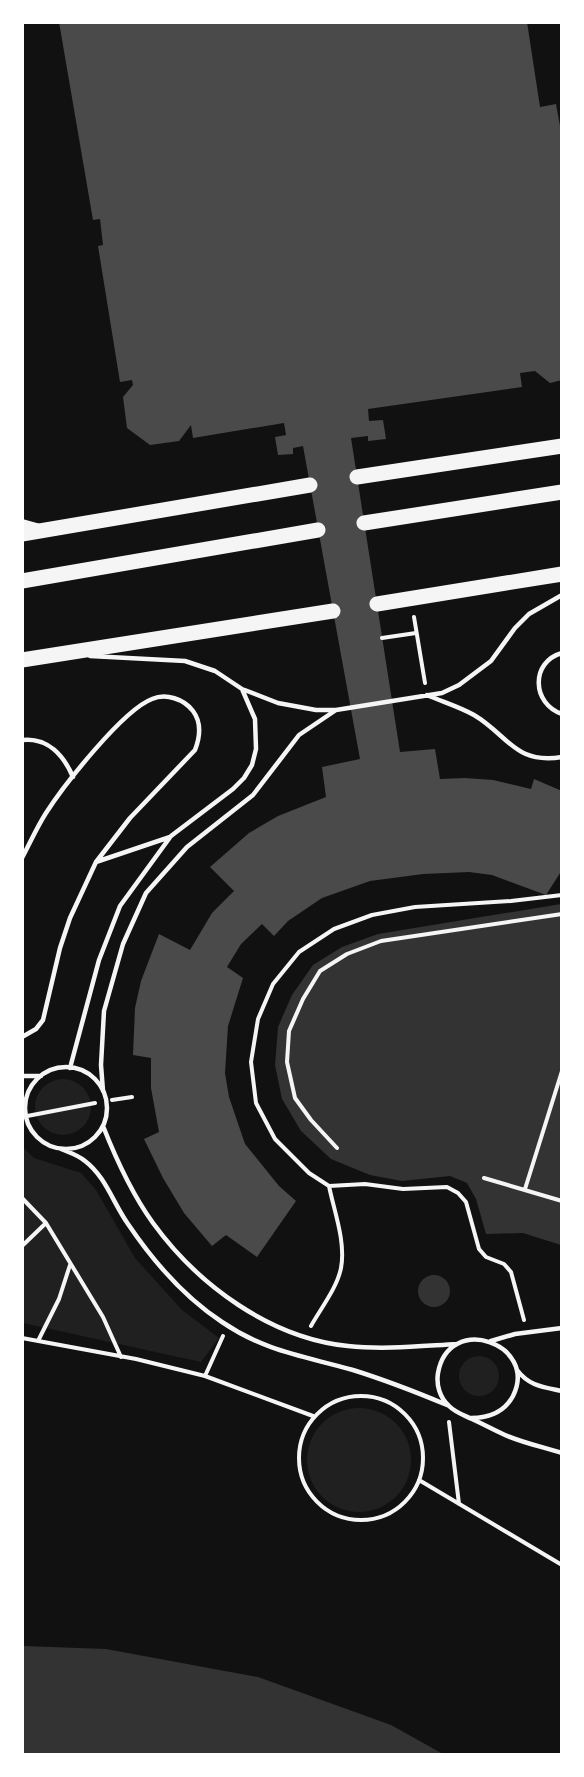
<svg xmlns="http://www.w3.org/2000/svg" width="584" height="1777" font-family="Cabin,sans-serif">
  <style>
    .green { fill: #202020 }
    .water { fill: #333 }
    .building { fill: #4a4a4a }
    .lines { fill: none; stroke-linecap: round; stroke-linejoin: round }
    .path { stroke: #f5f5f5; stroke-width: 4 }
    .service { stroke: #f5f5f5; stroke-width: 4.5 }
    .tertiary { stroke: #f5f5f5; stroke-width: 10 }
    .primary { stroke: #f5f5f5; stroke-width: 15 }
  </style>
  <rect width="100%" height="100%" fill="#111"/>
  <path class="green" d="M35 1107a28 28 0 1 1 56 0a28 28 0 1 1-56 0Z
    M22 1146 34 1158 81 1173 96 1190 135 1258 182 1310 219 1338 201 1362 23 1323Z
    M459 1376a20 20 0 1 1 40 0a20 20 0 1 1-40 0Z
    M307 1460a52 52 0 1 1 104 0a52 52 0 1 1-104 0Z"/>
  <path class="water" d="M561 904V1245L523 1233 486 1234 476 1199 467 1183 450 1176 402 1181 370 1175 331 1159 301 1131 282 1099 275 1065 278 1027 292 995 313 965 342 947 378 934Z
    M418 1291a16 16 0 1 1 32 0a16 16 0 1 1-32 0Z
    M23 1646 106 1649 258 1677 391 1725 443 1754H23Z"/>
  <path class="building" d="M59 22H527L540 107 556 104 562 137V380L550 383 535 371 520 373 522 387 368 409 369 421 383 420 386 439 368 441V436L351 438 400 752 435 749 440 779 465 778 493 780 531 789 534 779 562 791V870L546 895 492 875 469 872 423 874 370 881 322 898 288 921 274 936 262 924 241 944 227 967 243 978 228 1026 225 1073 229 1097 245 1144 279 1186 296 1201 257 1257 226 1235 212 1246 184 1213 163 1178 144 1139 159 1132 151 1088V1058L133 1055 135 1008 141 981 159 934 190 950 212 913 234 891 210 867 249 833 278 816 326 797 322 767 360 759 303 446 293 448V454L278 455 275 437 286 435 284 423 193 438 191 425 179 441 150 445 127 428 123 397 133 385 132 380 120 382 98 246 103 245 100 219 93 220Z"/>
  <g class="lines">
    <path class="path" d="M414 617 425 683
      M382 638 416 633
      M112 1100 132 1097
      M22 1117 95 1103
      M337 1148 311 1120 295 1098 287 1062 289 1031 303 999 320 971 347 954 381 941 562 914
      M484 1178 562 1201
      M525 1189 562 1071
      M22 1198 46 1223 22 1246
      M46 1223 103 1317 121 1357
      M524 1320 511 1272 504 1264 486 1257 479 1249 466 1202 458 1193 447 1187 403 1189 365 1184 329 1186 309 1173 275 1139 256 1103 251 1062 258 1019 273 984 299 952 334 929 372 915 415 907 511 901 562 895
      M311 1326C321 1308 337 1288 341 1268 346 1242 334 1211 329 1186
      M22 1338 136 1359 205 1376 313 1416
      M38 1341 59 1299 70 1265
      M205 1376 223 1336
      M299 1458a62 62 0 1 1 124 0a62 62 0 1 1-124 0Z
      M449 1422 459 1504
      M419 1480 562 1565"/>
    <path class="service" d="M562 653C530 662 532 704 562 714
      M90 656 185 661 215 671 242 689 278 703 316 710H336L442 693 459 685 491 661 515 628 529 614 562 595
      M427 695C443 702 460 707 474 715 508 735 515 765 562 757
      M22 740C48 737 64 756 73 777
      M22 858C30 843 37 827 46 813 64 785 123 710 152 699 166 693 184 699 193 711 202 723 200 737 195 750L130 818 96 862 70 918 60 948 43 1020 36 1029 22 1037
      M96 862 170 837
      M25 1108a41 41 0 1 1 82 0a41 41 0 1 1-82 0Z
      M70 1068 99 960 120 906 171 836 233 789 244 778 252 765 256 749 255 719 242 689
      M22 1076H41
      M103 1091 101 1065 104 1011 123 944 146 893 187 847 253 795 299 735 336 710
      M103 1126C116 1159 132 1194 153 1223 198 1285 270 1338 348 1346 384 1350 421 1346 457 1344
      M61 1149C68 1152 78 1155 85 1161 106 1177 113 1203 128 1224 153 1261 184 1297 222 1322 266 1352 304 1356 353 1370 385 1380 416 1392 447 1405
      M491 1341 515 1334 562 1328
      M517 1370C529 1386 543 1387 562 1391
      M471 1418C489 1418 504 1413 513 1396 539 1344 449 1312 438 1373 436 1385 440 1398 449 1406 456 1413 464 1415 472 1419 483 1424 494 1430 505 1435 523 1443 543 1447 562 1453"/>
    <path class="tertiary" d="M22 524 40 529"/>
    <path class="primary" d="M357 477 562 446
      M364 523 562 492
      M22 534 310 485
      M22 581 318 530
      M377 604 562 574
      M22 660 333 611"/>
  </g>
  <rect width="584" height="1777" fill="none" stroke="#ffffff" stroke-width="48"/>
</svg>
